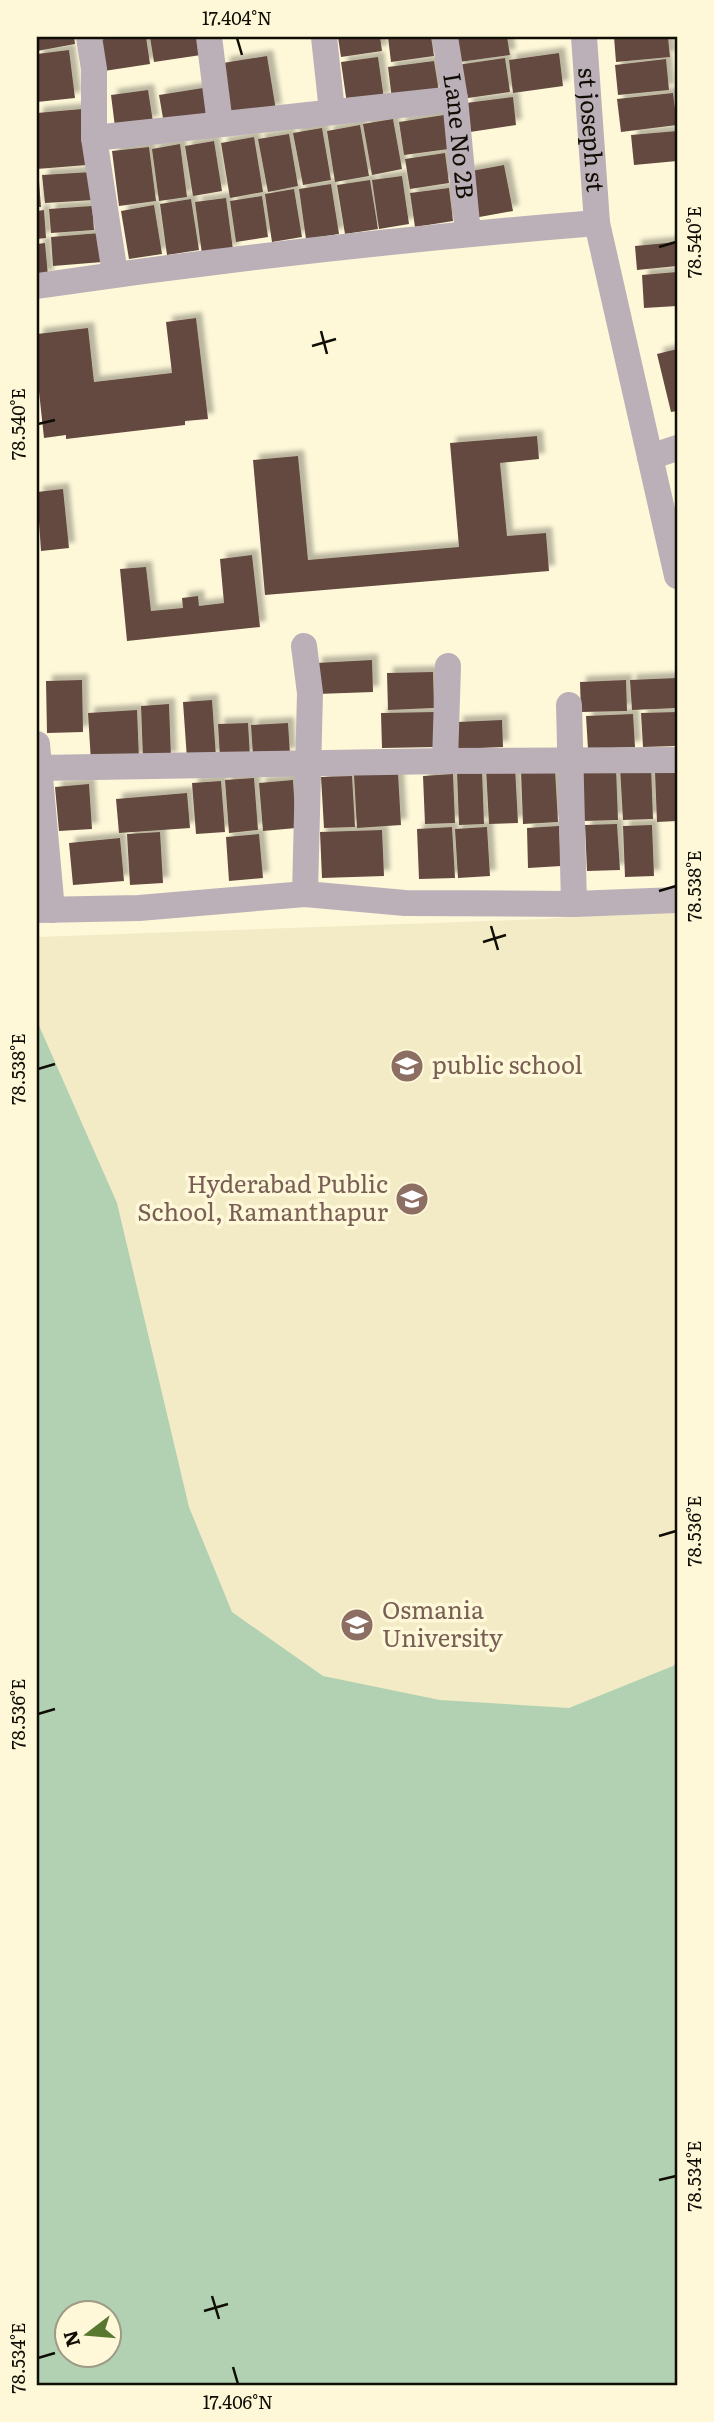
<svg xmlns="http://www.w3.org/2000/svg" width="714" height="2422" font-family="Literata,serif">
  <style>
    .built { fill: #f2ebc5; fill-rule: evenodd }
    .green { fill: #b2d1b3; fill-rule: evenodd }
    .building { fill: #64493f; filter: url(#shadow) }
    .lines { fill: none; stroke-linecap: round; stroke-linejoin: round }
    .minor { stroke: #bbb0b8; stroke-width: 26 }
    .ticks { fill: none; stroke: #0f0d04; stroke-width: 2.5 }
    .labels { text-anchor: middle; stroke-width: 7; stroke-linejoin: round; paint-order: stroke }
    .street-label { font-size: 24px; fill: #0f0d04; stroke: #fef8d9 }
    .education-label { font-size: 24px; fill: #785e54; stroke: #fef8d9; text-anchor: start }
    .neatline { fill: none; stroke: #0f0d04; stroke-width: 2.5 }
    .ticks-label { font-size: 18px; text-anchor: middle; fill: #0f0d04 }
  </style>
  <defs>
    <filter id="shadow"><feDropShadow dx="6" dy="-6" stdDeviation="2" flood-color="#0004"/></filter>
  </defs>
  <rect width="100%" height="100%" fill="#fef8d9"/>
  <path class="built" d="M677 907V2385H37V937L544 919ZM66 2314H108V2356H66Z"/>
  <path class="green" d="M37 1021 117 1203 189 1507 232 1612 323 1676 440 1700 569 1708 673 1666 677 1662V2385H37ZM66 2314H108V2356H66Z"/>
  <path class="building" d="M37 37H74L75 44 37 51Z
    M117 37H146L150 64 104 71 99 40Z
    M150 37H198L201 55 154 62Z
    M338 37H380L382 51 341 57Z
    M388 37H431L434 56 391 62Z
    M455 37H507L510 55 459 62Z
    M614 37H668L670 57 616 62Z
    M69 50 75 98 37 102V54Z
    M559 53 563 86 513 93 509 60Z
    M267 56 276 110 232 117 223 63Z
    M378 57 384 99 347 104 341 62Z
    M505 58 510 92 461 99 457 65Z
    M666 59 669 90 618 95 615 65Z
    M434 61 439 92 392 99 388 67Z
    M203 88 207 117 164 124 159 95Z
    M148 90 153 122 115 127 111 95Z
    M673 93 677 125 621 132 617 99Z
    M513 97 516 125 470 132 466 103Z
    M82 109 87 165 37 169V113Z
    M444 115 449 149 404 155 399 122Z
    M393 119 402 169 372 175 363 124Z
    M360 125 369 176 335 182 327 131Z
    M322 128 331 180 303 185 293 133Z
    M677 131V161L634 165 631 135Z
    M289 134 298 186 268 192 258 139Z
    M254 137 263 192 230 198 221 143Z
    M214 141 222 191 193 196 185 146Z
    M180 144 187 197 159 201 152 149Z
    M149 147 156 201 119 206 112 151Z
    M445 153 449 183 410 189 405 159Z
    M504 165 513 211 474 218 466 172Z
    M92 172 94 200 45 203 42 175Z
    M402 176 409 224 379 229 372 180Z
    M370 180 378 229 345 234 337 185Z
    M37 181H39L41 207H37Z
    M331 184 339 234 306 239 299 189Z
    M449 188 453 221 415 227 410 193Z
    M294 189 302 237 272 242 265 194Z
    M262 196 268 237 236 242 230 201Z
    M226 198 233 250 202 254 195 202Z
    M191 199 199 250 167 255 160 204Z
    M154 205 162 254 129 259 121 211Z
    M92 206 94 230 51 233 49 209Z
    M44 210 46 238 37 239V211Z
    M100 233 102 262 53 266 51 237Z
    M677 242V266L637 270 635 246Z
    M45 243 48 276 37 277V244Z
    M677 272V306L644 308 642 275Z
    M196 318 208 419 185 421V425L66 439V435L44 438 37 373V334L88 328 94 382 172 373 166 322Z
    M677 349V411L671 412 657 354Z
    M537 436 539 459 500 463 507 536 546 533 549 571 265 595 253 460 298 456 308 560 459 547 450 443Z
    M63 489 69 548 41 551 37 492Z
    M252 555 260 627 127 641 120 569 146 567 151 611 183 608 182 598 198 596 199 606 224 603 220 559Z
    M372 660 373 692 317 694 316 663Z
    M433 672 434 708 388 710 387 673Z
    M677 678V708L632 710 630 680Z
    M82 680 83 732 47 733 46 681Z
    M626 680 627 711 581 712 580 682Z
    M212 700 216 757 187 759 183 702Z
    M169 704 171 758 143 759 141 706Z
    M137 710 139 759 91 762 88 713Z
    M435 712 436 747 382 748 381 713Z
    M677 712V746L643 747 641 713Z
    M633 714 635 747 588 749 586 716Z
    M502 720 503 747 458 749 457 722Z
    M248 723 250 757 220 758 218 724Z
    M288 723 290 754 253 756 251 725Z
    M515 767 518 823 489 824 486 768Z
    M651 767 653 819 623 820 620 768Z
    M616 768 618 820 583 821 581 770Z
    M555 770 558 822 523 824 521 771Z
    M482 771 484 824 459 825 457 772Z
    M677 771V821L657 822 655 772Z
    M398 773 401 825 357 828 354 775Z
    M453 774 455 823 425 824 423 776Z
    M352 776 355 827 324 828 321 777Z
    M254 778 258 830 229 833 225 780Z
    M293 780 296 828 263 831 259 783Z
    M221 781 225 832 196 834 192 783Z
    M89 784 92 829 59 831 55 787Z
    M187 793 190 828 119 833 116 799Z
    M617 824 620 870 587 871 585 825Z
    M652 825 654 876 625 877 623 826Z
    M559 826 561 866 528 868 527 828Z
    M452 827 455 878 419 879 417 829Z
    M487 827 490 876 458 878 455 829Z
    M382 830 384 876 322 878 320 832Z
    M160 832 163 883 130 885 127 834Z
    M259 834 263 878 229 881 226 837Z
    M120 838 124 881 73 885 69 843Z"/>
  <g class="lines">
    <g class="minor">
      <path d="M89 37 94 69V138L115 274"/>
      <path d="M209 37 220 124"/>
      <path d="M324 37 332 111"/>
      <path id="s1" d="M445 37 455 99 468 234"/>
      <path id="s2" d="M584 37 597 223 677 576"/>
      <path d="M94 138 455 99"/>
      <path d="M37 286C223 259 410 238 597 223"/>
      <path d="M650 457 677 448"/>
      <path d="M304 646 310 693 305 894"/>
      <path d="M569 705 574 904"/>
      <path d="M37 744 52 910"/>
      <path d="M445 761 448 666"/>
      <path d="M38 768 445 761 677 760"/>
      <path d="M37 910 139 908 305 894 405 903 574 904 677 900"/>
    </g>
  </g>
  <path class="ticks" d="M237 38 242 55M659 247 676 242M321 331 327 354M312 346 336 339M38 424 55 420M659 891 676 886M491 926 498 950M483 942 506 935M38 1069 55 1064M659 1536 676 1531M38 1714 55 1709M659 2180 676 2176M212 2296 219 2319M204 2311 228 2304M38 2358 55 2353M233 2367 238 2384"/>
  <defs>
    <symbol id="school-disc" viewBox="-11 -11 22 22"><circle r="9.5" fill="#8d6e63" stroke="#fef8d9"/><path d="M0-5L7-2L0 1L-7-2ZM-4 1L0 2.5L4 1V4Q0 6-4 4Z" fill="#fff"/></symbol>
    <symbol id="university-disc" viewBox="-11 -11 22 22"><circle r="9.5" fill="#8d6e63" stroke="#fef8d9"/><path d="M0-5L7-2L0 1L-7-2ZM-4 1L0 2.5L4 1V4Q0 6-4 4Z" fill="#fff"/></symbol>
  </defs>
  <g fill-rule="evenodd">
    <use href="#school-disc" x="388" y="1047" width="38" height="38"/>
    <use href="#school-disc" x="393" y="1180" width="38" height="38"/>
    <use href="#university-disc" x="338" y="1606" width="38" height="38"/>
  </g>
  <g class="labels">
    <g class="street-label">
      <text dy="8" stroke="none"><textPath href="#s2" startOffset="93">st joseph st</textPath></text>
      <text dy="8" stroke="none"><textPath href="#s1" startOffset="100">Lane No 2B</textPath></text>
    </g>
    <g class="education-label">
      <text x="432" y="1074">public school</text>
      <text x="388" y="1193" text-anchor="end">Hyderabad Public<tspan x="388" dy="28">School, Ramanthapur</tspan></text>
      <text x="382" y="1619">Osmania<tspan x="382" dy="28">University</tspan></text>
    </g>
  </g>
  <rect width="714" height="2422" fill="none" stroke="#fef8d9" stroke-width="77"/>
  <g transform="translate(88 2334) rotate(254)"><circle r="33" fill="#fef8d9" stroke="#9e9a84" stroke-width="2"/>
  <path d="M0-5L12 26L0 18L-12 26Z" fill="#58782f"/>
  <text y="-10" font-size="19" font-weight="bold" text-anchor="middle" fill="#0f0d04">N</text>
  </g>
  <rect x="38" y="38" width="638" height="2346" class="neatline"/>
  <g class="ticks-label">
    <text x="237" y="25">17.404°N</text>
    <text transform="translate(695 242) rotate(-90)" y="6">78.540°E</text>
    <text transform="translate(19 424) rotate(-90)" y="6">78.540°E</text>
    <text transform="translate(695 886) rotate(-90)" y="6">78.538°E</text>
    <text transform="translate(19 1069) rotate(-90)" y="6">78.538°E</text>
    <text transform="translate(695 1531) rotate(-90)" y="6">78.536°E</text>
    <text transform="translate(19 1714) rotate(-90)" y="6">78.536°E</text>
    <text transform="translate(695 2176) rotate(-90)" y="6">78.534°E</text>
    <text transform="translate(19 2358) rotate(-90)" y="6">78.534°E</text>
    <text x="238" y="2409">17.406°N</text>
  </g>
</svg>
